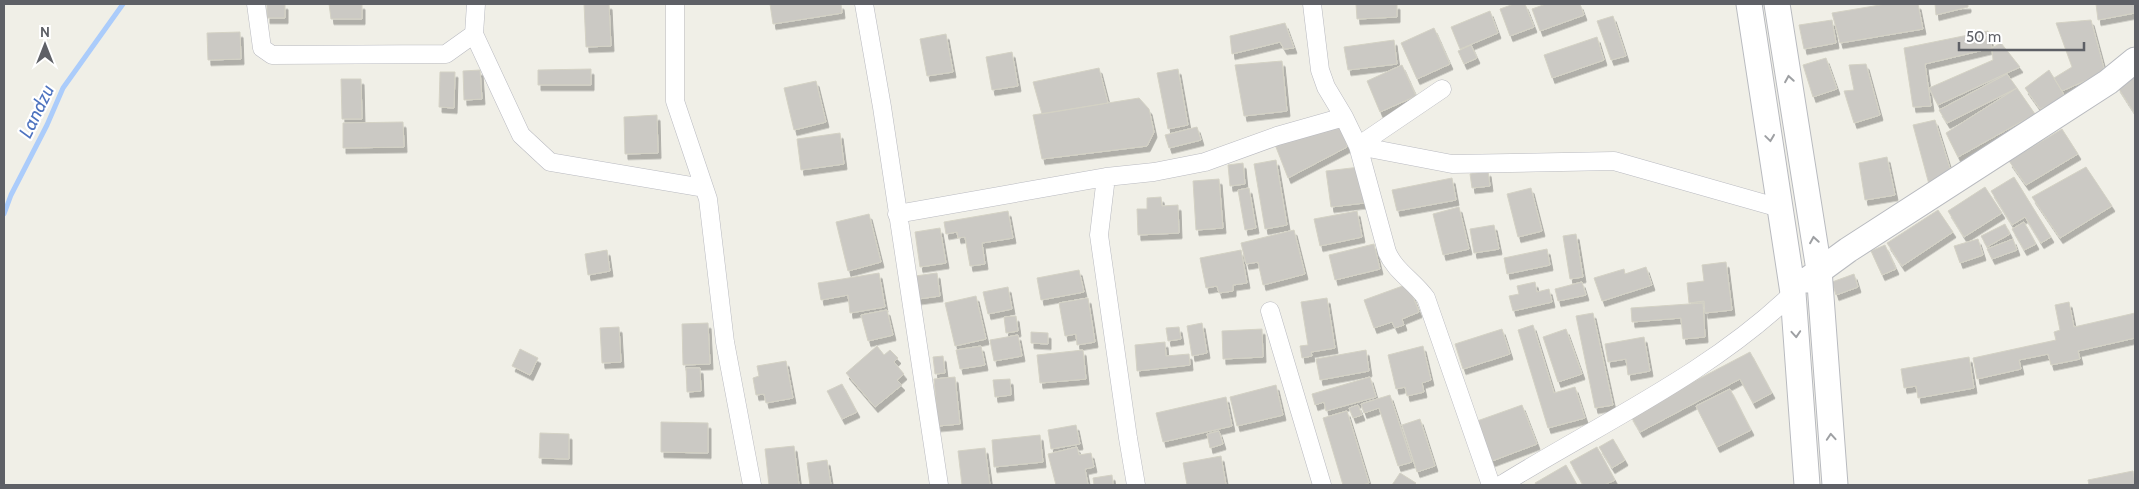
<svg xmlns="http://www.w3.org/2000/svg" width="2139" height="489" font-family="Cabin,sans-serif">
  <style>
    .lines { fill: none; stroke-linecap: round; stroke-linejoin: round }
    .stream { stroke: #abccfb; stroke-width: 5 }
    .building { fill: #cbc9c4; stroke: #d4d2c5; filter: url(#shadow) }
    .street-casing { stroke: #b9bac0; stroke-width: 19 }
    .secondary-casing { stroke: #b8babf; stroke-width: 27 }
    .street { stroke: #fff; stroke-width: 18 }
    .secondary { stroke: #fff; stroke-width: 25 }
    .oneway { stroke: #9ea0a3 }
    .labels { text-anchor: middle; stroke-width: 4.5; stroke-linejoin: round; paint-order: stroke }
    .water-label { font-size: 19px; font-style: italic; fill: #4e73bf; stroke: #fff }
  </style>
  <defs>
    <filter id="shadow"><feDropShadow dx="3" dy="5.5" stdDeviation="0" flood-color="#0004"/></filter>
  </defs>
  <rect width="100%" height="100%" fill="#f0efe7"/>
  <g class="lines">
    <path class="stream" d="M4 214 11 195 47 125 63 88 123 4"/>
  </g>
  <path class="building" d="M267 4H285V18H267Z
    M329 4H362V19H331Z
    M584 4H609L611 46 586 47Z
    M770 4H841L842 13 773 24Z
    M1356 4H1397V17L1357 19Z
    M1514 4H1525L1534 27 1510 36 1500 9Z
    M1546 4H1580L1584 15 1540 31 1532 9Z
    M1886 4H1918L1923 29 1840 43 1832 13Z
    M1935 4H1968V7L1936 15Z
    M2096 4H2135V13L2098 20Z
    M1490 11 1498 33 1460 49 1451 27Z
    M1613 16 1626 56 1611 60 1597 21Z
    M1832 20 1836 43 1804 49 1799 25Z
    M2091 20 2105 72 2062 91 2054 78 2072 67 2056 23Z
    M1285 23 1294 48 1284 49 1280 42 1232 54 1230 36Z
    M1434 28 1450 64 1417 79 1401 43Z
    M1988 31 1992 48 1925 64 1931 106 1913 107 1904 48Z
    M240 32 241 59 208 60 207 33Z
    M946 34 953 72 927 76 920 39Z
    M1597 37 1604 60 1552 78 1544 55Z
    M1394 40 1397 64 1348 70 1344 47Z
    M2001 43 2020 67 1938 105 1929 88 1993 60 1992 48Z
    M1471 45 1477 58 1464 64 1458 51Z
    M1012 52 1018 86 992 90 986 57Z
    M1826 58 1837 89 1813 97 1803 65Z
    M1282 61 1287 111 1244 116 1235 65Z
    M1866 64 1880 115 1854 123 1844 91 1854 90 1849 65Z
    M1402 65 1416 96 1380 112 1367 81Z
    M1099 68 1108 103 1042 114 1033 82Z
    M591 69V85H538V70Z
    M1178 69 1188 125 1168 129 1157 73Z
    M480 70 482 99 464 100 463 71Z
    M2049 70 2066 98 2040 109 2025 88Z
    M440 72H455L454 108 439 107Z
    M2135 72V114L2117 86Z
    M2007 74 2017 88 1947 123 1939 110Z
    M341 79H361L362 119H342Z
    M816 81 826 122 794 130 784 88Z
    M2017 88 2035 114 1958 157 1946 133Z
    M1139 98 1149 109 1154 132 1147 146 1042 159 1033 115Z
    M657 115 658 153 625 154 624 117Z
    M1935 120 1953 178 1930 188 1913 125Z
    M403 122 404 147 343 148V123Z
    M1343 123 1347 147 1288 178 1274 142Z
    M1197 127 1201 140 1169 148 1165 135Z
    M2062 129 2078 154 2026 185 2009 161Z
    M840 133 844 164 801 170 797 139Z
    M1887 157 1895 195 1865 200 1859 163Z
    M1276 160 1287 225 1265 229 1254 164Z
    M1243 163 1245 184 1230 186 1228 165Z
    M1360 167 1364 203 1331 207 1326 171Z
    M2086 167 2112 206 2060 238 2032 197Z
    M1488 171 1490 186 1472 188 1470 174Z
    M2014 177 2051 237 2041 243 2025 217 2012 225 1991 191Z
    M1452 178 1456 200 1397 211 1392 190Z
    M1219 179 1223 228 1196 230 1193 181Z
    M1985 187 2002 213 1964 237 1948 211Z
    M1249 188 1256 228 1245 230 1238 190Z
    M1531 188 1542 231 1518 237 1507 194Z
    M1161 197 1162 206 1178 205 1179 233 1138 235 1137 209H1147V198Z
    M1459 207 1469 249 1443 255 1433 214Z
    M1938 210 1953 232 1902 266 1887 243Z
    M1008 211 1013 238 982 243 985 264 970 266 965 237 958 238 957 232 946 234 944 222Z
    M1357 211 1362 237 1320 246 1314 219Z
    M869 214 881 262 848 271 836 222Z
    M2024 222 2036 244 2024 250 2012 229Z
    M2005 224 2010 234 1987 247 1981 236Z
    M1494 225 1499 249 1474 253 1470 229Z
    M940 228 946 263 920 267 915 232Z
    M1294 230 1305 274 1263 285 1258 262 1246 264 1241 243Z
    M1576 234 1583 277 1570 279 1563 236Z
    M1978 239 1983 255 1960 263 1954 246Z
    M2013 239 2017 250 1992 259 1987 249Z
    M1374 244 1380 269 1335 280 1329 255Z
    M1885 245 1896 269 1882 275 1871 251Z
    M1547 249 1550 265 1507 274 1504 258Z
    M607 250 610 271 588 275 585 254Z
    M1241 250 1247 283 1233 285V291L1219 293 1217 286 1206 288 1200 258Z
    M1726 262 1732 310 1705 313 1704 301 1689 303 1687 283 1704 281 1702 265Z
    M1646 267 1652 285 1602 301 1594 278 1624 269 1625 274Z
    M1079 270 1084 292 1041 300 1037 278Z
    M879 273 885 307 850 313 848 295 821 300 818 283Z
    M937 273 940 296 918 299 915 276Z
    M1854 274 1858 287 1836 295 1832 282Z
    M1535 282 1537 292 1549 289 1552 302 1513 311 1509 296 1519 294 1517 286Z
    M1582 282 1586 295 1558 301 1555 289Z
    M1408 284 1419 312 1402 319 1404 325 1395 328 1392 322 1374 328 1364 300Z
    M1008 287 1012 309 988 314 983 292Z
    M976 296 986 339 955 346 945 303Z
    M1088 298 1095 342 1077 345 1076 334 1065 336 1059 303Z
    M1327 298 1335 348 1311 352 1312 356 1302 358 1300 346 1308 345 1301 302Z
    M2069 302 2074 327 2135 313V338L2078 351 2080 359 2051 365 2048 354 2019 360 2021 369 1977 379 1973 358 2056 340 2054 332 2060 330 2055 305Z
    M1703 303 1705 337 1683 339 1681 318 1632 322 1631 308Z
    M887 310 893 335 868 341 861 315Z
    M1593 313 1613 405 1595 408 1576 316Z
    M1016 316 1018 331 1006 333 1004 317Z
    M708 323 710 364 683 365 682 324Z
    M1202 323 1207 353 1192 356 1187 326Z
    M1533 325 1554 393 1575 387 1585 418 1548 428 1518 330Z
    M619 327 621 362 602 363 600 328Z
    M1179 327 1181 339 1168 341 1166 328Z
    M1262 329 1263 357 1223 359 1222 331Z
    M1502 329 1510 354 1463 369 1455 344Z
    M1566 329 1582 374 1558 382 1543 337Z
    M1031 332 1048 333V344L1031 343Z
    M1018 335 1022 356 994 361 990 340Z
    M1644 337 1650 371 1628 375 1626 359 1608 362 1605 344Z
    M1165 342 1166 356 1189 354 1190 365 1137 371 1135 345Z
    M877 346 884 355 890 350 898 358 894 362 904 374 897 380 902 385 875 407 846 373Z
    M981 346 985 365 960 369 956 350Z
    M1423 346 1431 380 1422 383 1424 392 1407 396 1405 387 1396 389 1388 355Z
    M520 349 538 358 530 375 512 366Z
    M1083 350 1086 379 1040 383 1037 355Z
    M1366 350 1369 371 1320 380 1316 359Z
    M1750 352 1772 393 1753 403 1740 379 1640 432 1630 415Z
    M943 356 945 373 935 374 933 357Z
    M1969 357 1974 388 1918 398 1916 386 1904 388 1901 369Z
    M786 361 793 398 766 403 764 394 756 395 753 378 759 376 757 366Z
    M686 368H700L701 391 687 392Z
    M955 377 960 424 938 426 934 379Z
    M1370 377 1376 397 1326 411 1324 402 1315 405 1312 394Z
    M1010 379 1011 395 995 397 993 380Z
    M842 384 857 412 842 419 827 391Z
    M1276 385 1283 415 1237 426 1230 397Z
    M1730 389 1751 430 1717 447 1696 406Z
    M1390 395 1412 462 1398 466 1379 408 1364 413 1361 404Z
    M1226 397 1232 426 1163 442 1156 413Z
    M1358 405 1362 415 1353 418 1349 408Z
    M1522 405 1537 444 1492 461 1477 421Z
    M1347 411 1369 483 1362 485H1343L1323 418Z
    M1420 419 1435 466 1417 472 1402 425Z
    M661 422 708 423V453L661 452Z
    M1076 425 1080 444 1051 449 1048 430Z
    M1219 431 1223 444 1210 448 1207 434Z
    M540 433 569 434V459L539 458Z
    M1040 435 1043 462 994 467 992 440Z
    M1613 439 1625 460 1612 468 1599 447Z
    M794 446 799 485H769L765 449Z
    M1077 447 1079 455 1091 453 1094 467 1085 469 1088 485H1056L1048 454Z
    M1597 447 1615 480 1604 485H1583L1570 462Z
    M985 448 990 485H962L958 451Z
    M1221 456 1226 485H1187L1183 463Z
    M827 460 831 485H810L807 463Z
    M1566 465 1577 485H1536L1535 483Z
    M2133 471 2135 485H2089L2088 480Z
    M1400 473 1416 483 1414 485H1392Z
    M1112 475 1113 485H1094L1093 478Z"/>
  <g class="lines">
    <defs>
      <path id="street" d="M256 4 262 48 272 55 446 54 474 34 476 4
        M675 4V101L708 199 725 342 752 485
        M864 4 882 107 939 485
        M1312 4 1320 70 1326 87 1344 117
        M474 34 521 135 550 162 704 188
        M1358 146 1452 164 1614 161 1780 208
        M1358 146 1442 89
        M897 214 1106 177
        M1270 311 1322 485
        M1136 485 1128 438 1099 235 1106 177 1154 172 1205 162 1277 136 1344 117 1358 146 1387 252C1395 271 1414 281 1426 298L1491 485
        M1501 485C1599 424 1709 374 1793 293"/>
      <path id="secondary" d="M1749 4 1793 293 1807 485
        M1777 4 1819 270 1835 485
        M1807 280 1848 250 2108 82 2135 60"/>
    </defs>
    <use href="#street" class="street-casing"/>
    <use href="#secondary" class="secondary-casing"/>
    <use href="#street" class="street"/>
    <use href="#secondary" class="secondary"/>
  </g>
  <defs><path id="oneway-chevron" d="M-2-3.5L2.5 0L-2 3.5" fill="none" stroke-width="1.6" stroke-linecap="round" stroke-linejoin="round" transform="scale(1.25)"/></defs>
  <g class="oneway">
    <use href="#oneway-chevron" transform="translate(1789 79) rotate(-99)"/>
    <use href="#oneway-chevron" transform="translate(1770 138) rotate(82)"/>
    <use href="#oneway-chevron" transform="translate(1814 240) rotate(-99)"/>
    <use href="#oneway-chevron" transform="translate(1796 334) rotate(86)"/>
    <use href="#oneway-chevron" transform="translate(1831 437) rotate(-94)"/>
  </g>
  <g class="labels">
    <g class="water-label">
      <text transform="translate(36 111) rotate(-64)" y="7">Landzu</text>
    </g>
  </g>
  <rect width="2139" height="489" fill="none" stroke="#5e6066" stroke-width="10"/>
  <g transform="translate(45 45)" stroke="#ffffff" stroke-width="4" paint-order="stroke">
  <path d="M0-4L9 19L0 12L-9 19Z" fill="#5e6066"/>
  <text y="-8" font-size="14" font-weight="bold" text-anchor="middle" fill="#5e6066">N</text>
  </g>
  <path d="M1959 42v8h125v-8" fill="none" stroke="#5e6066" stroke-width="2.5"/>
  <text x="1966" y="42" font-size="15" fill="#5e6066" stroke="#ffffff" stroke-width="4" paint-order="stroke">50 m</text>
</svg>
